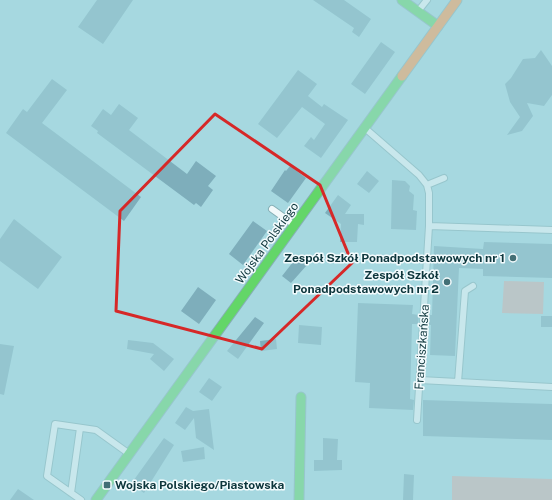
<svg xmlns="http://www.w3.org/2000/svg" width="552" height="500" font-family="'Public Sans',sans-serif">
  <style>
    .green { fill: #d2b0ac }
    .building { fill: #7eaebb }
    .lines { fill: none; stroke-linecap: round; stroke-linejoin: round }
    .lane-casing { stroke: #86afb5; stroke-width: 8 }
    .fast-casing { stroke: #86afb5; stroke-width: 11 }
    .slow-casing { stroke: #86afb5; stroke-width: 11 }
    .lane { stroke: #f2f9fa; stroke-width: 6 }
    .fast { stroke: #63d668; stroke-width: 9 }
    .slow { stroke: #ff974d; stroke-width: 9 }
    .marked { fill: none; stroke: #d62828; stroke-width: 3; stroke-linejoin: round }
    .poi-dot { fill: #436f75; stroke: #f3fbfd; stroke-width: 1.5 }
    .labels { text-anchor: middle; stroke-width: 3; stroke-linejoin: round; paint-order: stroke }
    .street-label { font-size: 12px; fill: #0d363c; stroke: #f3fbfd }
    .poi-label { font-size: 12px; font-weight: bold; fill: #0d363c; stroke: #f3fbfd; text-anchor: end }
  </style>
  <rect width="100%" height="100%" fill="#a6d8e0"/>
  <path class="green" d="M504 281 544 282 543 314 502 313Z
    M452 476 552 479V500H452Z"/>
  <path class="building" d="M97 0H133L103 44 78 27Z
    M313 0H344L371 19 359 37 352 32 354 28Z
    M381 42 395 52 365 94 351 84Z
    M541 50 552 66V95L544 106 527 103 533 116 522 131 507 135 520 117 510 102 505 84 511 78 523 59 535 58Z
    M298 70 317 84 308 96 322 107 324 104 348 120 321 158 304 146 311 137 314 140 325 124 302 107 277 138 258 124Z
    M52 79 67 90 42 123 141 197 124 221 6 133 23 109 27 112Z
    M119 104 138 118 129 130 187 174 196 161 216 176 208 186 213 190 201 207 196 203 194 205 97 133 98 131 91 126 103 109 111 115Z
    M290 166 306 178 288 203 271 191 285 170 286 171Z
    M367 171 379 181 369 193 357 184Z
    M392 180 405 181 410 186 409 191 414 195 413 210 417 211 416 230 391 229Z
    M338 195 351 205 345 214H364V225L358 224 357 242H340L341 224 325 213Z
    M14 219 62 257 38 289 0 261V239Z
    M253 221 267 231 243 265 229 254Z
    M484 242 552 244V278L483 276V269L459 268 455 356 430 355 431 325H427L428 315H432L434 246 483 249Z
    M297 257 307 265 291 283 282 276Z
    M198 287 216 300 199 324 181 311Z
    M358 303 413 305 412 314 419 315 418 324H412L410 399 414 400 413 410 369 408 370 383 355 382Z
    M541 316H552V327H541Z
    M255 317 264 323 238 359 227 351Z
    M299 325 322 327 321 345 298 343Z
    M276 339 277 349 261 351 260 341Z
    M128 340 153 343 174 359 164 371 150 359 154 354 127 349Z
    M0 344 14 346 4 395 0 394Z
    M209 378 222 387 212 401 199 392Z
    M423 400 552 404V440L423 436Z
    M186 407 193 411 209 409 214 450 196 438 194 418 185 430 175 423Z
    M164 438 174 445 144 493 131 484Z
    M323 438 338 439 337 460H342V470L314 471V460H323Z
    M204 447 205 459 183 462 181 451Z
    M404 474 414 475 413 500H403Z
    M18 489 34 500H10Z"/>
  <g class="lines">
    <defs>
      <path id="lane" d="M419 10 427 0
        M366 129 419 175 427 185 429 193V226L417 420
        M427 185 444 178
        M272 209 293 224
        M429 226 552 230
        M420 380 552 387
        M458 382 465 291 473 286
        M71 493 80 428
        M81 500 47 476 55 424 96 430 128 453"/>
      <path id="fast" d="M402 0 438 26
        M96 500 402 76
        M299 500 301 397"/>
      <path id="slow" d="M402 76 457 0"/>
    </defs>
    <use href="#lane" class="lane-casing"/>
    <use href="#fast" class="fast-casing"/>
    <use href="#slow" class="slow-casing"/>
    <use href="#lane" class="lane"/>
    <use href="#fast" class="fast"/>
    <use href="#slow" class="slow"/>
  </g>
  <path d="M0 0H552V500H0ZM215 114 320 185 352 263 262 349 116 311 120 211Z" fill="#a6d8e0" fill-opacity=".55" fill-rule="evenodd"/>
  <path class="marked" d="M215 114 320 185 352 263 262 349 116 311 120 211Z"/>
  <g class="poi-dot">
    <circle cx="513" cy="258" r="4"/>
    <circle cx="447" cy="282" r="4"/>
    <rect x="103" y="481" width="8" height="8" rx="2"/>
  </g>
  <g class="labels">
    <g class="street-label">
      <text transform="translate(267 243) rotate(-54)" y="4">Wojska Polskiego</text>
      <text transform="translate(422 347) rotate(-86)" y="4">Franciszkańska</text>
    </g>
    <g class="poi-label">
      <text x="505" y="262">Zespół Szkół Ponadpodstawowych nr 1</text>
      <text x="439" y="279">Zespół Szkół<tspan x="439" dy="14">Ponadpodstawowych nr 2</tspan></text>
      <text x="115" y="489" text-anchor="start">Wojska Polskiego/Piastowska</text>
    </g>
  </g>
</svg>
